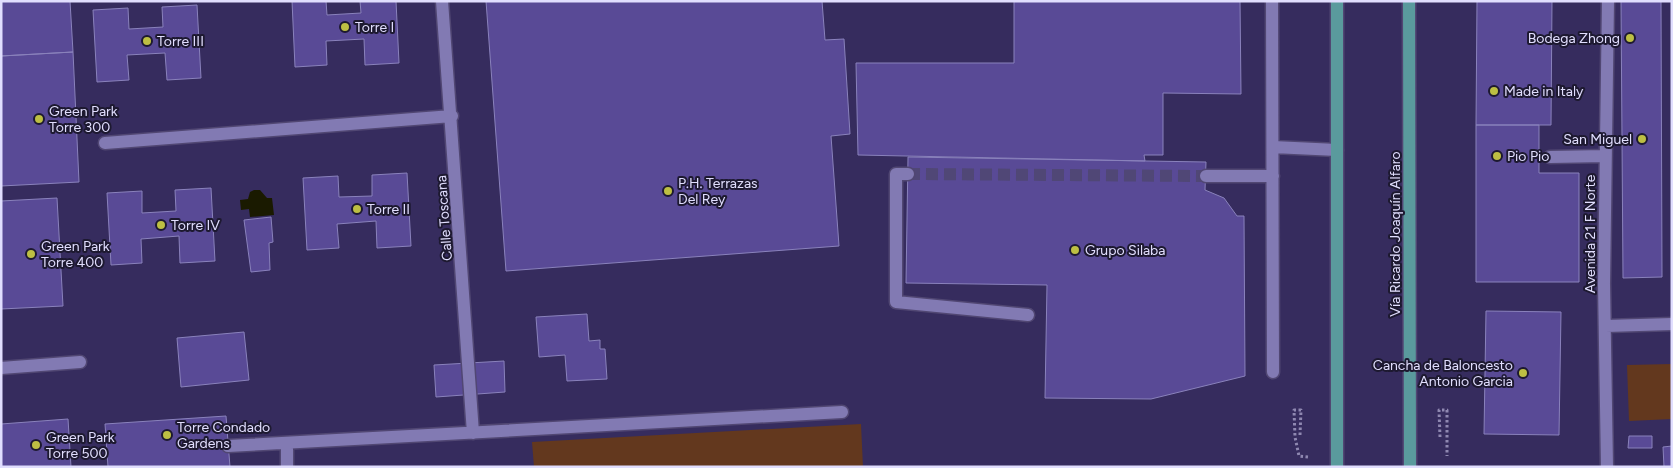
<svg xmlns="http://www.w3.org/2000/svg" width="1673" height="468" font-family="Figtree,sans-serif">
  <style>
    .green { fill: #63381e }
    .water { fill: #1a1a00 }
    .building { fill: #594a96; stroke: #8a82bc }
    .lines { fill: none; stroke-linecap: round; stroke-linejoin: round }
    .minor-tunnel { stroke: #504776; stroke-width: 12; stroke-dasharray: 12 6; stroke-linecap: butt }
    .minor-casing { stroke: #514773; stroke-width: 15 }
    .major-casing { stroke: #514773; stroke-width: 15 }
    .path { stroke: #8f88b1; stroke-width: 3; stroke-dasharray: 2.5 2.5; stroke-linecap: butt }
    .minor { stroke: #827ab3; stroke-width: 12 }
    .major { stroke: #5a9a9d; stroke-width: 12 }
    .poi-dot { fill: #bdbf43; stroke: #1d1930; stroke-width: 2 }
    .labels { text-anchor: middle; stroke-width: 4; stroke-linejoin: round; paint-order: stroke }
    .poi-label { font-size: 14px; fill: #e1defe; stroke: #1d1930; text-anchor: start }
    .street-label { font-size: 14px; fill: #e1defe; stroke: #1d1930 }
  </style>
  <rect width="100%" height="100%" fill="#362c5e"/>
  <path class="green" d="M1672 364V419L1629 421 1627 365Z
    M861 424 863 467H534L532 442Z"/>
  <path class="water" d="M254 190H260L267 198H272L274 215 250 217 249 209 241 210 240 200 248 199 250 192Z"/>
  <path class="building" d="M1 1H70L73 52 1 56Z
    M292 1H326L327 15 361 13 360 1H396L399 63 365 65 364 39 326 41 327 65 295 67Z
    M486 1H822L825 40 844 39 850 134 831 136 839 246 506 271Z
    M1014 1H1240L1241 94 1163 93V155H1144L1145 161 858 155 856 63H1014Z
    M1477 1H1552L1551 125H1476Z
    M1621 1H1661L1662 277 1623 278Z
    M197 5 201 78 167 80 165 53 127 55 129 80 97 82 93 10 128 8 129 29 163 27 162 7Z
    M73 52 79 182 1 186V56Z
    M1476 125H1539V173H1579V282H1476Z
    M908 157 1206 162 1205 190 1224 198 1237 216H1244L1245 376 1151 399 1045 398 1047 285 906 283Z
    M407 173 411 246 377 248 376 221 337 224 339 248 307 250 303 178 338 176 339 197 372 196V175Z
    M211 188 215 261 180 263 179 236 141 239 142 263 111 265 107 193 142 191V213L176 211 175 190Z
    M57 198 63 306 1 309V201Z
    M271 217 273 242 269 243 270 270 251 272 244 220Z
    M1486 311 1561 312 1559 435 1484 434Z
    M587 314 589 341 600 340V349H605L607 379 567 381 565 355 539 357 536 317Z
    M244 332 249 380 181 387 177 338Z
    M504 361 505 392 436 397 434 365Z
    M226 416 230 467H108L105 424Z
    M68 419 71 467H1V424Z
    M1629 436H1652V448H1628Z
    M1672 446V467H1664L1663 447Z"/>
  <g class="lines">
    <path class="minor-tunnel" d="M908 174 1206 176"/>
    <defs>
      <path id="minor" d="M442 1 473 433
        M1272 1 1273 372
        M105 143 452 116
        M1273 147 1337 150
        M1550 157 1605 156
        M908 174H896V302L1028 315
        M1206 176H1273
        M1606 326 1672 324
        M1 368 80 362
        M287 443V467
        M228 446 842 412
        M1607 467 1604 284 1608 1"/>
      <path id="major" d="M1337 1V467
        M1409 1 1410 467"/>
    </defs>
    <use href="#minor" class="minor-casing"/>
    <use href="#major" class="major-casing"/>
    <path class="path" d="M1300 435 1301 410H1294L1295 437 1299 456 1308 457
      M1440 437 1439 410H1447V456"/>
    <use href="#minor" class="minor"/>
    <use href="#major" class="major"/>
  </g>
  <g class="poi-dot">
    <circle cx="345" cy="27" r="5"/>
    <circle cx="1630" cy="38" r="5"/>
    <circle cx="147" cy="41" r="5"/>
    <circle cx="1494" cy="91" r="5"/>
    <circle cx="39" cy="119" r="5"/>
    <circle cx="1642" cy="139" r="5"/>
    <circle cx="1497" cy="156" r="5"/>
    <circle cx="668" cy="191" r="5"/>
    <circle cx="357" cy="209" r="5"/>
    <circle cx="161" cy="225" r="5"/>
    <circle cx="1075" cy="250" r="5"/>
    <circle cx="31" cy="254" r="5"/>
    <circle cx="1523" cy="373" r="5"/>
    <circle cx="167" cy="435" r="5"/>
    <circle cx="36" cy="445" r="5"/>
  </g>
  <g class="labels">
    <g class="poi-label">
      <text x="355" y="32">Torre I</text>
      <text x="1620" y="43" text-anchor="end">Bodega Zhong</text>
      <text x="157" y="46">Torre III</text>
      <text x="1504" y="96">Made in Italy</text>
      <text x="49" y="116">Green Park<tspan x="49" dy="16">Torre 300</tspan></text>
      <text x="1632" y="144" text-anchor="end">San Miguel</text>
      <text x="1507" y="161">Pio Pio</text>
      <text x="678" y="188">P.H. Terrazas<tspan x="678" dy="16">Del Rey</tspan></text>
      <text x="367" y="214">Torre II</text>
      <text x="171" y="230">Torre IV</text>
      <text x="41" y="251">Green Park<tspan x="41" dy="16">Torre 400</tspan></text>
      <text x="1085" y="255">Grupo Silaba</text>
      <text x="1513" y="370" text-anchor="end">Cancha de Baloncesto<tspan x="1513" dy="16">Antonio Garcia</tspan></text>
      <text x="177" y="432">Torre Condado<tspan x="177" dy="16">Gardens</tspan></text>
      <text x="46" y="442">Green Park<tspan x="46" dy="16">Torre 500</tspan></text>
    </g>
    <g class="street-label">
      <text transform="translate(444 218) rotate(-94)" y="5">Calle Toscana</text>
      <text transform="translate(1395 234) rotate(-90)" y="5">Vía Ricardo Joaquín Alfaro</text>
      <text transform="translate(1590 234) rotate(-90)" y="5">Avenida 21 F Norte</text>
    </g>
  </g>
  <rect width="1673" height="468" fill="none" stroke="#e1defe" stroke-width="5"/>
</svg>
